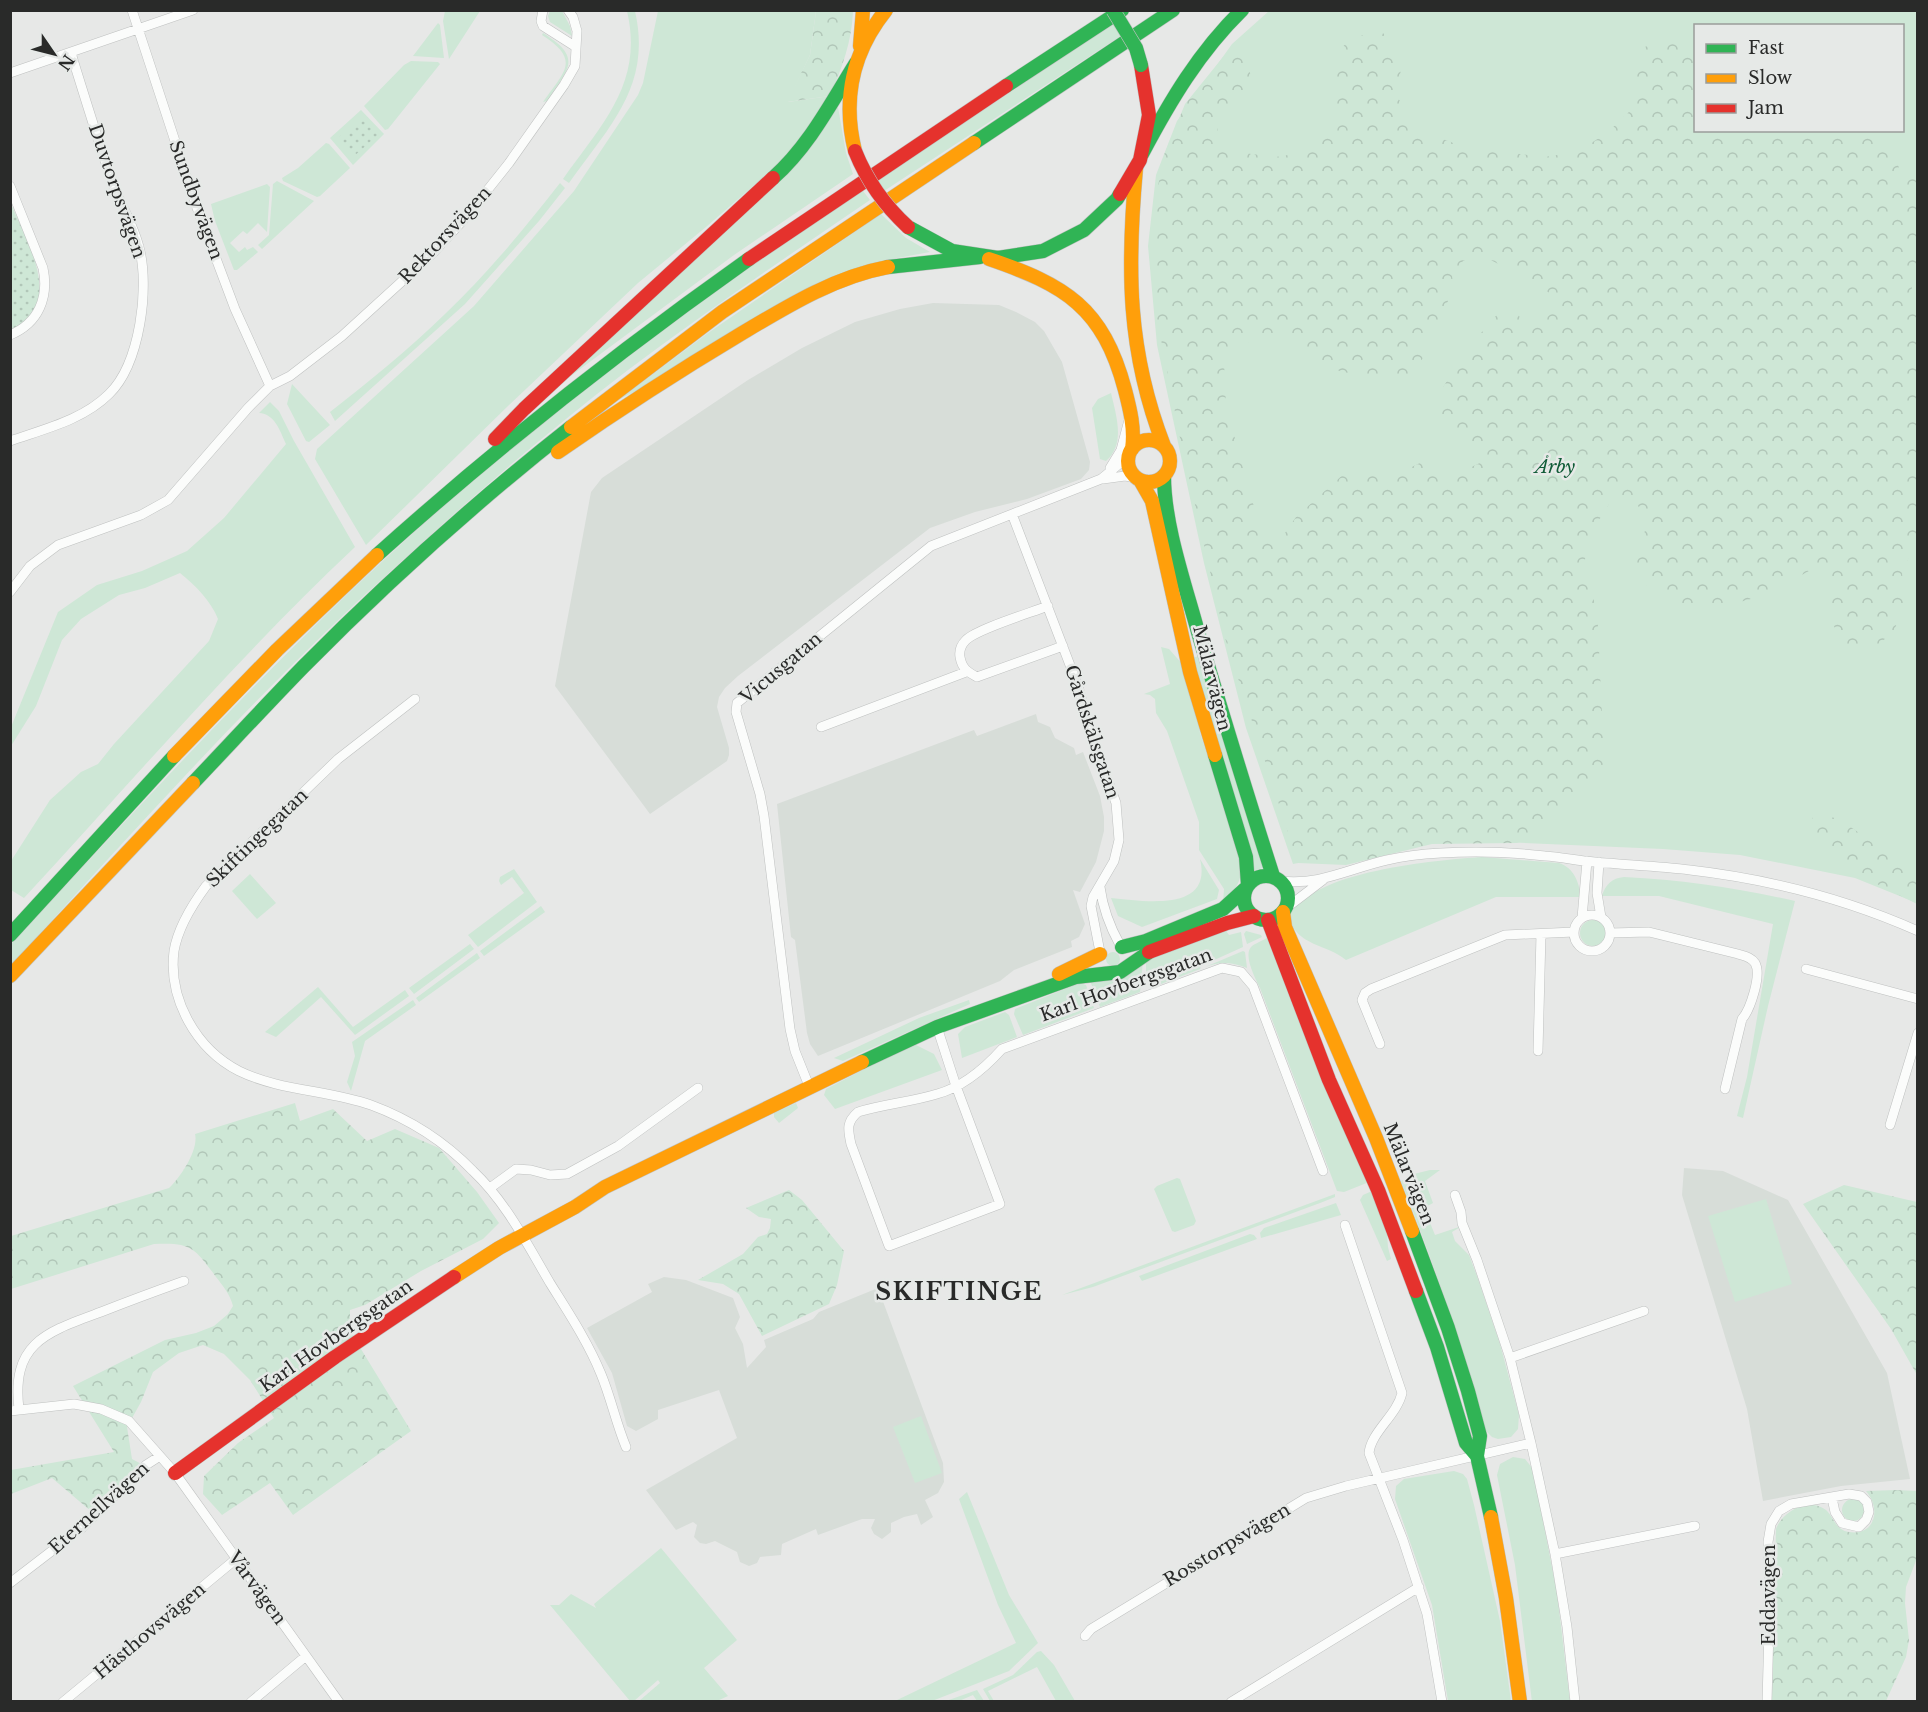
<svg xmlns="http://www.w3.org/2000/svg" width="1928" height="1712" font-family="'Libre Baskerville',serif">
  <style>
    .built { fill: #d7ddd8 }
    .grass { fill: #cee7d6; fill-rule: evenodd }
    .forest { fill: url(#forest-crowns); fill-rule: evenodd }
    .park { fill: url(#park-dots) }
    .lines { fill: none; stroke-linecap: round; stroke-linejoin: round }
    .street-casing { stroke: #bfc1c0; stroke-width: 10 }
    .fast-casing { stroke: #bfc1c0; stroke-width: 15 }
    .slow-casing { stroke: #bfc1c0; stroke-width: 15 }
    .jam-casing { stroke: #bfc1c0; stroke-width: 15 }
    .street { stroke: #fbfcfb; stroke-width: 9 }
    .fast { stroke: #30b455; stroke-width: 14 }
    .slow { stroke: #ff9f0a; stroke-width: 14 }
    .jam { stroke: #e5322d; stroke-width: 14 }
    .fast-bridge-casing { stroke: #bfc1c0; stroke-width: 15; stroke-linecap: butt }
    .jam-bridge-casing { stroke: #bfc1c0; stroke-width: 15; stroke-linecap: butt }
    .fast-bridge { stroke: #30b455; stroke-width: 14 }
    .jam-bridge { stroke: #e5322d; stroke-width: 14 }
    .labels { text-anchor: middle; stroke-width: 5; stroke-linejoin: round; paint-order: stroke }
    .street-label { font-size: 18px; fill: #292a29; stroke: #e6e9e7 }
    .park-label { font-size: 18px; font-style: italic; fill: #115c38; stroke: #e6e9e7 }
    .district-label { font-size: 24px; font-weight: bold; letter-spacing: 1.5px; fill: #292a29; stroke: #e6e9e7 }
  </style>
  <defs>
    <pattern id="forest-crowns" width="20" height="18" patternUnits="userSpaceOnUse" patternTransform="scale(1.5)"><rect width="20" height="18" fill="#cee7d6"/><path d="M2 6a3 3 0 1 1 6 0M12 15a3 3 0 1 1 6 0" fill="none" stroke="#b1c6b8"/></pattern>
    <pattern id="park-dots" width="8" height="8" patternUnits="userSpaceOnUse" patternTransform="scale(1.5)"><rect width="8" height="8" fill="#cee7d6"/><path d="M2 2h.1M6 6h.1" fill="none" stroke="#b1c6b8" stroke-width="1.8" stroke-linecap="round"/></pattern>
  </defs>
  <rect width="100%" height="100%" fill="#e7e8e7"/>
  <path class="built" d="M933 303 999 305 1016 312 1035 322 1044 331 1062 362 1090 462 1089 470 1081 479 1027 499 975 512 930 528 738 676 725 688 719 697 717 707 729 748V755L727 761 650 814 555 686 591 492 602 478 748 380 802 348 855 322 900 309Z
    M1036 714 1038 722 1050 727 1055 738 1074 748 1076 755 1083 752 1100 796 1104 817V831L1096 862 1080 892 1073 890 1085 924 1079 937 1071 941 1072 947 1014 970 1000 981 818 1056 810 1044 807 1033 795 940 791 937 777 804 974 730 977 736Z
    M1684 1168 1723 1171 1788 1200 1887 1373 1910 1479 1841 1486 1763 1501 1747 1409 1682 1195Z
    M664 1277 686 1280 733 1298 740 1317 735 1328 743 1344 747 1368 766 1347 764 1340 813 1319 819 1312 878 1288 943 1463 944 1482 938 1493 925 1500 933 1517 921 1525 917 1514 904 1517 891 1523V1532L882 1539 874 1534 871 1528 875 1519H862L818 1535 816 1529 782 1544 781 1555 760 1557 757 1563 749 1566 740 1562 737 1552 715 1541 706 1544 700 1543 694 1537 697 1525 693 1522 676 1530 646 1490 737 1438 719 1390 658 1410V1419L636 1431 627 1426 612 1373 587 1328 652 1292 648 1284Z"/>
  <path class="grass" d="M445 11H480L449 59 443 21Z
    M550 11H562L570 26 572 36 550 22 548 16Z
    M627 11H635C652 86 610 125 569 183L563 179C602 124 644 83 627 11Z
    M658 11H816L810 55 788 102 830 96 790 154 706 227 638 283 508 406 366 545 315 459 317 449 474 306 574 191 638 95 643 83Z
    M1269 11H1917V903L1855 878 1740 855 1663 849 1458 840 1380 847 1293 864 1246 728 1204 563 1157 345 1148 246 1156 175 1177 121 1232 44ZM1696 26H1902V130H1696Z
    M438 23 440 25 444 58 413 56Z
    M1114 24 1122 35 884 191 877 180Z
    M543 33C583 58 569 68 547 101L543 102C565 71 581 60 542 35Z
    M411 61 438 62 440 64 388 129 385 130 364 106 404 65Z
    M838 107 846 153 853 174 734 255 560 384Z
    M361 110 384 134 353 165 330 138Z
    M326 143 329 144 350 168 320 196 317 197 283 181 282 178 298 168Z
    M277 181 314 201 262 249 258 245 269 235 273 184Z
    M560 183 565 188 539 221 465 304 335 421 330 412C370 381 409 349 445 314 487 274 524 229 560 183Z
    M267 184 270 187 267 232 258 223 247 234 243 231 230 243 239 252 245 247 247 250 253 247 258 252 237 270H234L215 221 211 204Z
    M863 191 870 200C788 256 706 311 628 370 547 432 468 500 393 569 257 692 135 830 11 965L10 945C133 813 254 680 386 558 500 453 622 356 749 267 786 241 825 216 863 191Z
    M881 214 906 238 930 252 892 259 620 399 708 333Z
    M292 384 330 425 309 442 306 441 287 404Z
    M1111 393C1116 415 1126 444 1106 461L1100 459 1092 408 1098 399Z
    M270 402 279 411 294 441 355 547C238 657 133 780 24 898L11 890V861L50 800 81 772 98 764 114 744 209 641 218 619C211 601 195 585 180 573L145 588 119 595 81 619 62 640 36 706 11 746V727L58 612 97 585 142 571 187 551 224 518 286 444C280 431 275 414 259 413Z
    M1161 647 1169 649 1184 666 1197 711 1200 733 1238 848C1243 877 1243 881 1223 903L1224 889 1199 850V822L1167 731 1156 713 1155 699 1150 695 1144 694 1170 684Z
    M1200 656 1266 867 1253 871 1190 658Z
    M1482 857 1559 863C1574 868 1579 882 1581 897H1496L1346 960C1327 944 1296 946 1289 917 1309 871 1437 860 1482 857Z
    M1200 859 1219 890 1217 899 1142 927 1118 916 1111 898C1144 901 1213 913 1200 859Z
    M514 869 537 902 478 947 468 935 524 893 512 877 501 885 499 881 500 877Z
    M250 874 276 903 257 919 232 891Z
    M1624 877C1684 880 1737 888 1795 901L1768 1006 1743 1118 1737 1116 1747 1077 1773 924 1659 896H1602C1605 885 1612 878 1624 877Z
    M541 906 545 912 484 956 480 951Z
    M1580 933a13 13 0 1 1 26 0a13 13 0 1 1-26 0Z
    M1224 928 1229 935 1241 932 1243 947 1201 966 1200 969 1161 984 1146 971V959Z
    M1246 931 1261 935 1262 937 1247 944 1244 934Z
    M1268 937 1287 980 1286 988 1321 1076 1369 1182 1344 1192 1337 1191 1260 988C1256 980 1243 956 1251 947 1255 943 1263 941 1268 937Z
    M470 944 474 949 414 994 409 988Z
    M1243 951 1245 952 1247 968C1231 962 1221 961 1205 967Z
    M1106 959a7 7 0 1 1 14 0a7 7 0 1 1-14 0Z
    M477 953 480 958 419 1002 416 998Z
    M1143 961 1140 992 1100 1007 1089 978C1123 981 1116 985 1143 961Z
    M1080 983 1086 985 1094 1008 1023 1035 1014 1014 1015 1009Z
    M318 987 353 1027 405 990 409 996 355 1035 321 997 276 1037 265 1032Z
    M413 1000 416 1005 365 1041 351 1091 347 1082 355 1056 352 1042Z
    M969 1000 970 1004 843 1061 834 1058 919 1018Z
    M1005 1012 1009 1015 1017 1037 962 1058 958 1034 965 1027Z
    M916 1045 934 1054 942 1070 835 1109 824 1095 826 1089 890 1056Z
    M796 1103 798 1108 779 1123 774 1117V1113Z
    M1430 1170H1440L1425 1181 1433 1203 1424 1208 1435 1235 1462 1226 1452 1232 1455 1241 1469 1255 1477 1276 1500 1344 1519 1415 1518 1429 1511 1437 1498 1439 1492 1437 1486 1431C1462 1346 1434 1263 1401 1181L1414 1174Z
    M1177 1178 1180 1179 1196 1221 1194 1225 1175 1232 1172 1231 1154 1189 1157 1186Z
    M1372 1191 1387 1234 1388 1247 1391 1259 1387 1261 1360 1200 1363 1195Z
    M1335 1194V1197L1320 1203 1093 1287 1062 1295Z
    M1766 1199 1792 1284 1735 1302 1708 1216Z
    M1336 1203 1341 1215 1261 1238 1260 1233 1264 1228Z
    M1250 1234 1254 1235 1257 1239 1142 1281 1139 1276Z
    M921 1416 942 1473 915 1483 893 1427Z
    M1513 1457 1525 1459 1533 1469 1557 1593 1570 1701 1532 1702 1515 1565 1497 1475 1500 1464Z
    M1454 1471 1463 1474 1467 1479 1474 1505 1500 1621 1511 1701H1448L1432 1605 1395 1499 1396 1486 1404 1479Z
    M967 1492 1009 1595 1038 1643 1009 1671 932 1701H895L1016 1643 998 1605 959 1499Z
    M1842 1510a11 11 0 1 1 22 0a11 11 0 1 1-22 0Z
    M661 1548 737 1640 704 1668 728 1696 717 1701H639L660 1683 658 1680 634 1701H630L550 1605H559L571 1594 596 1608 594 1604Z
    M1041 1651 1054 1665 1075 1701H1056L1037 1667 988 1691 994 1701H990L983 1689 1013 1675 1037 1652Z
    M977 1690 984 1701H977L973 1695 959 1701H946Z"/>
  <path class="forest" d="M816 11H853C852 41 842 68 830 96L787 102 810 55Z
    M1381 31C1406 57 1404 62 1395 94L1410 115 1427 133 1464 147 1544 157 1577 152 1607 133 1630 111 1640 90 1634 71 1642 48 1661 41 1695 37 1696 130 1874 131 1893 153 1902 175 1917 166V275L1913 283 1908 304 1918 309 1917 551 1910 555 1902 571 1904 600 1894 632 1877 645 1855 649 1839 639 1829 613 1834 587 1814 568 1769 594 1718 608 1685 613 1642 582 1630 568 1634 546 1651 523 1635 502 1612 499 1588 538 1584 567 1593 595 1598 626 1602 716 1606 747 1602 769 1583 794 1560 812 1539 833 1517 843 1432 844 1346 865 1298 863 1225 638 1180 438 1154 303V207L1164 155 1185 104 1223 57 1242 50 1255 87 1232 107 1217 125 1219 140 1233 150 1251 154 1282 157 1305 148 1336 115V101L1332 79 1334 55 1352 38ZM1489 259 1541 287 1556 298 1553 312 1530 332 1517 313 1501 310 1461 356 1444 386 1435 418 1482 462 1454 475 1420 463 1399 473 1347 471 1296 517 1285 533 1264 543 1226 406 1224 361 1258 335 1279 336 1312 359 1342 372 1374 376 1410 375 1423 358 1427 340 1454 290 1452 275 1463 261Z
    M1814 812C1846 817 1865 840 1891 855 1900 860 1909 863 1917 866V904L1851 871 1810 830Z
    M295 1103 300 1121 333 1109 367 1141 395 1129 439 1148 477 1192 499 1223 483 1239 421 1271 365 1305 350 1310V1331L411 1431 293 1515 270 1483 222 1515 203 1494 204 1476 238 1443 274 1418 250 1380 224 1354 203 1345 179 1353 153 1372 141 1402 127 1427 132 1459 149 1468 99 1518 52 1478 11 1494V1470L114 1452 73 1386 165 1340 196 1333 214 1326 228 1314 233 1306C230 1294 223 1286 216 1277 195 1248 191 1242 154 1244L11 1289V1236L169 1188C180 1178 199 1150 195 1134Z
    M1844 1185 1917 1202V1375L1891 1329 1803 1204Z
    M789 1190 802 1200 844 1251 837 1285 829 1304 762 1336 739 1294 723 1284 698 1280 743 1254 758 1237 767 1234 770 1228 771 1219 759 1217 746 1208Z
    M1896 1490 1917 1491V1558L1906 1587 1905 1603 1909 1640 1906 1657 1886 1701 1772 1702 1776 1529C1782 1512 1808 1496 1826 1510 1834 1517 1835 1530 1849 1532 1876 1536 1881 1508 1866 1491Z"/>
  <path class="park" d="M362 116 379 134 353 157 337 139Z
    M10 202C26 238 67 308 11 329Z"/>
  <g class="lines">
    <defs>
      <path id="street" d="M132 10 197 208 235 309 270 386
        M543 10 541 21 543 26 576 47
        M10 73 193 10
        M10 186 43 268C49 297 39 323 10 335
        M10 441C44 429 83 420 109 394 140 364 150 287 139 247 133 223 119 202 111 179 97 137 84 95 71 53
        M1110 468 1121 450 1129 420
        M1103 479 1125 476 1137 478
        M1012 514 1078 686 1094 742 1116 803 1119 840 1114 861 1093 897 1091 906 1100 952
        M10 592 30 566 58 545 141 515 168 500 248 408 270 386 290 376 342 336 432 254 466 217 509 163 564 85 575 66 577 31 573 17 568 10
        M1048 606C1030 613 977 629 966 640 961 645 959 651 960 657 962 669 968 672 977 677L1063 646
        M415 699 338 759 206 886C192 905 178 927 174 951 168 999 196 1049 239 1071 280 1091 328 1090 371 1105 409 1119 445 1142 473 1171 506 1202 527 1244 550 1283 568 1312 588 1342 601 1374 611 1398 616 1423 626 1447
        M821 727 966 672
        M1599 862 1597 893 1601 917
        M1281 881C1318 886 1351 868 1387 860 1404 856 1423 854 1441 853 1475 851 1511 852 1545 856 1562 857 1578 861 1595 862 1626 865 1658 866 1690 870 1768 879 1846 899 1918 931
        M1100 887C1103 909 1110 927 1120 945
        M1285 909 1323 880
        M1574 933a18 18 0 1 1 36 0a18 18 0 1 1-36 0Z
        M1582 918 1587 861
        M1610 933 1649 932 1738 954C1744 956 1751 957 1755 963 1762 975 1750 1010 1742 1019L1725 1089
        M1806 969 1918 999
        M937 1027 956 1086 1000 1204 889 1246 851 1144C848 1130 846 1122 858 1112 884 1104 911 1102 937 1094 963 1087 984 1069 1002 1049L1222 968 1241 972 1253 986 1323 1171
        M1380 1044 1362 1000 1365 993 1371 989 1505 935 1574 932
        M1538 1051 1541 934
        M809 1086 795 1051 790 1029 764 816 760 794 736 712 737 703 931 546 1101 479 1129 456
        M1890 1125 1918 1033
        M490 1188 516 1169 531 1170 550 1175 567 1174 618 1146 698 1088
        M1455 1195 1461 1212 1462 1223 1477 1260 1510 1358 1531 1443 1555 1554 1567 1627 1575 1702
        M1345 1225 1402 1393C1397 1415 1371 1432 1369 1453L1403 1540 1427 1614 1442 1702
        M1510 1358 1644 1311
        M19 1409C11 1342 47 1332 101 1312 129 1301 156 1291 184 1281
        M10 1411 74 1404 101 1409 129 1421 175 1473 339 1702
        M1555 1554 1695 1526
        M10 1583 83 1527 146 1465 160 1456
        M1085 1636 1091 1629 1306 1498 1346 1486 1531 1443
        M63 1702 236 1559
        M251 1702 306 1656
        M1231 1702 1419 1587
        M1767 1702 1770 1591 1768 1542 1771 1524 1779 1511 1791 1504 1849 1494 1861 1496 1867 1502 1869 1512 1866 1520 1859 1527 1842 1523 1835 1512 1832 1498"/>
      <path id="fast" d="M1006 86 1122 10
        M974 143 1173 10
        M1142 154C1170 101 1199 52 1242 10
        M773 178C809 146 831 103 856 63
        M908 227 952 251 998 258 1043 251 1084 230 1117 199 1120 194
        M888 267 980 257
        M1164 476C1164 525 1185 584 1198 632 1222 713 1247 795 1273 876
        M377 555C495 449 619 351 749 259
        M1215 755 1246 857 1248 885
        M193 783C230 744 266 705 303 667 387 582 477 501 571 427
        M1244 898a22 22 0 1 1 44 0a22 22 0 1 1-44 0Z
        M10 935 174 756
        M1122 947 1146 941 1223 909 1245 889
        M862 1062 937 1027 1076 977 1120 972 1149 952
        M1412 1231 1448 1328 1468 1391 1480 1436 1477 1456 1491 1517
        M1416 1291 1437 1347 1466 1443 1477 1456"/>
      <path id="slow" d="M860 46 863 10
        M855 151C842 99 853 51 886 10
        M1136 168C1127 268 1127 351 1164 446
        M989 259C1065 285 1103 307 1125 390 1130 409 1135 429 1132 449
        M571 427 722 312 974 143
        M1128 461a21 21 0 1 1 42 0a21 21 0 1 1-42 0Z
        M558 452C617 411 677 372 739 335 786 307 834 277 888 267
        M1140 480 1152 501 1190 672 1215 755
        M174 756 277 650 377 555
        M1283 912 1285 927 1376 1138 1412 1231
        M1059 974 1100 954
        M10 976 193 783
        M454 1277 499 1248 575 1207 605 1187 862 1062
        M1491 1517 1506 1598 1520 1702"/>
      <path id="jam" d="M1120 194 1140 160 1149 115 1141 65
        M749 259 1006 86
        M495 439 524 409 773 178
        M1268 920 1329 1080 1378 1190 1416 1291
        M1149 952 1227 923 1254 916
        M175 1473 335 1357 454 1277"/>
    </defs>
    <use href="#street" class="street-casing"/>
    <use href="#fast" class="fast-casing"/>
    <use href="#slow" class="slow-casing"/>
    <use href="#jam" class="jam-casing"/>
    <use href="#street" class="street"/>
    <use href="#fast" class="fast"/>
    <use href="#slow" class="slow"/>
    <use href="#jam" class="jam"/>
    <defs>
      <path id="fast-bridge" d="M1113 10 1136 48 1141 65"/>
      <path id="jam-bridge" d="M855 151C867 181 884 205 908 227"/>
    </defs>
    <use href="#fast-bridge" class="fast-bridge-casing"/>
    <use href="#jam-bridge" class="jam-bridge-casing"/>
    <use href="#fast-bridge" class="fast-bridge"/>
    <use href="#jam-bridge" class="jam-bridge"/>
  </g>
  <g class="labels">
    <g class="street-label">
      <text transform="translate(117 191) rotate(71)" y="6">Duvtorpsvägen</text>
      <text transform="translate(196 200) rotate(70)" y="6">Sundbyvägen</text>
      <text transform="translate(445 235) rotate(-47)" y="6">Rektorsvägen</text>
      <text transform="translate(781 668) rotate(-40)" y="6">Vicusgatan</text>
      <text transform="translate(1212 678) rotate(76)" y="6">Mälarvägen</text>
      <text transform="translate(1092 732) rotate(72)" y="6">Gårdskälsgatan</text>
      <text transform="translate(257 838) rotate(-44)" y="6">Skiftingegatan</text>
      <text transform="translate(1126 985) rotate(-20)" y="6">Karl Hovbergsgatan</text>
      <text transform="translate(1409 1174) rotate(68)" y="6">Mälarvägen</text>
      <text transform="translate(336 1336) rotate(-35)" y="6">Karl Hovbergsgatan</text>
      <text transform="translate(99 1508) rotate(-42)" y="6">Eternellvägen</text>
      <text transform="translate(1227 1545) rotate(-31)" y="6">Rosstorpsvägen</text>
      <text transform="translate(257 1588) rotate(54)" y="6">Vårvägen</text>
      <text transform="translate(1769 1595) rotate(-90)" y="6">Eddavägen</text>
      <text transform="translate(150 1631) rotate(-40)" y="6">Hästhovsvägen</text>
    </g>
    <g class="park-label">
      <text x="1555" y="473">Årby</text>
    </g>
    <g class="district-label">
      <text x="959" y="1300">SKIFTINGE</text>
    </g>
  </g>
  <rect width="1928" height="1712" fill="none" stroke="#292a29" stroke-width="24"/>
  <rect x="1694" y="24" width="210" height="108" fill="#e6e9e7" stroke="#9a9d9b" stroke-width="1.5"/>
  <rect x="1706" y="44" width="30" height="9" fill="#30b455" stroke="#9a9d9b" stroke-width="1.5"/>
  <text x="1748" y="54" font-size="18" fill="#292a29">Fast</text>
  <rect x="1706" y="74" width="30" height="9" fill="#ff9f0a" stroke="#9a9d9b" stroke-width="1.5"/>
  <text x="1748" y="84" font-size="18" fill="#292a29">Slow</text>
  <rect x="1706" y="104" width="30" height="9" fill="#e5322d" stroke="#9a9d9b" stroke-width="1.5"/>
  <text x="1748" y="114" font-size="18" fill="#292a29">Jam</text>
  <g transform="translate(54 54) rotate(125)" stroke="#e6e9e7" stroke-width="4.5" paint-order="stroke">
  <path d="M0-4.5L10 22L0 15L-10 22Z" fill="#292a29"/>
  <text y="-9" font-size="16" font-weight="bold" text-anchor="middle" fill="#292a29">N</text>
  </g>
</svg>
